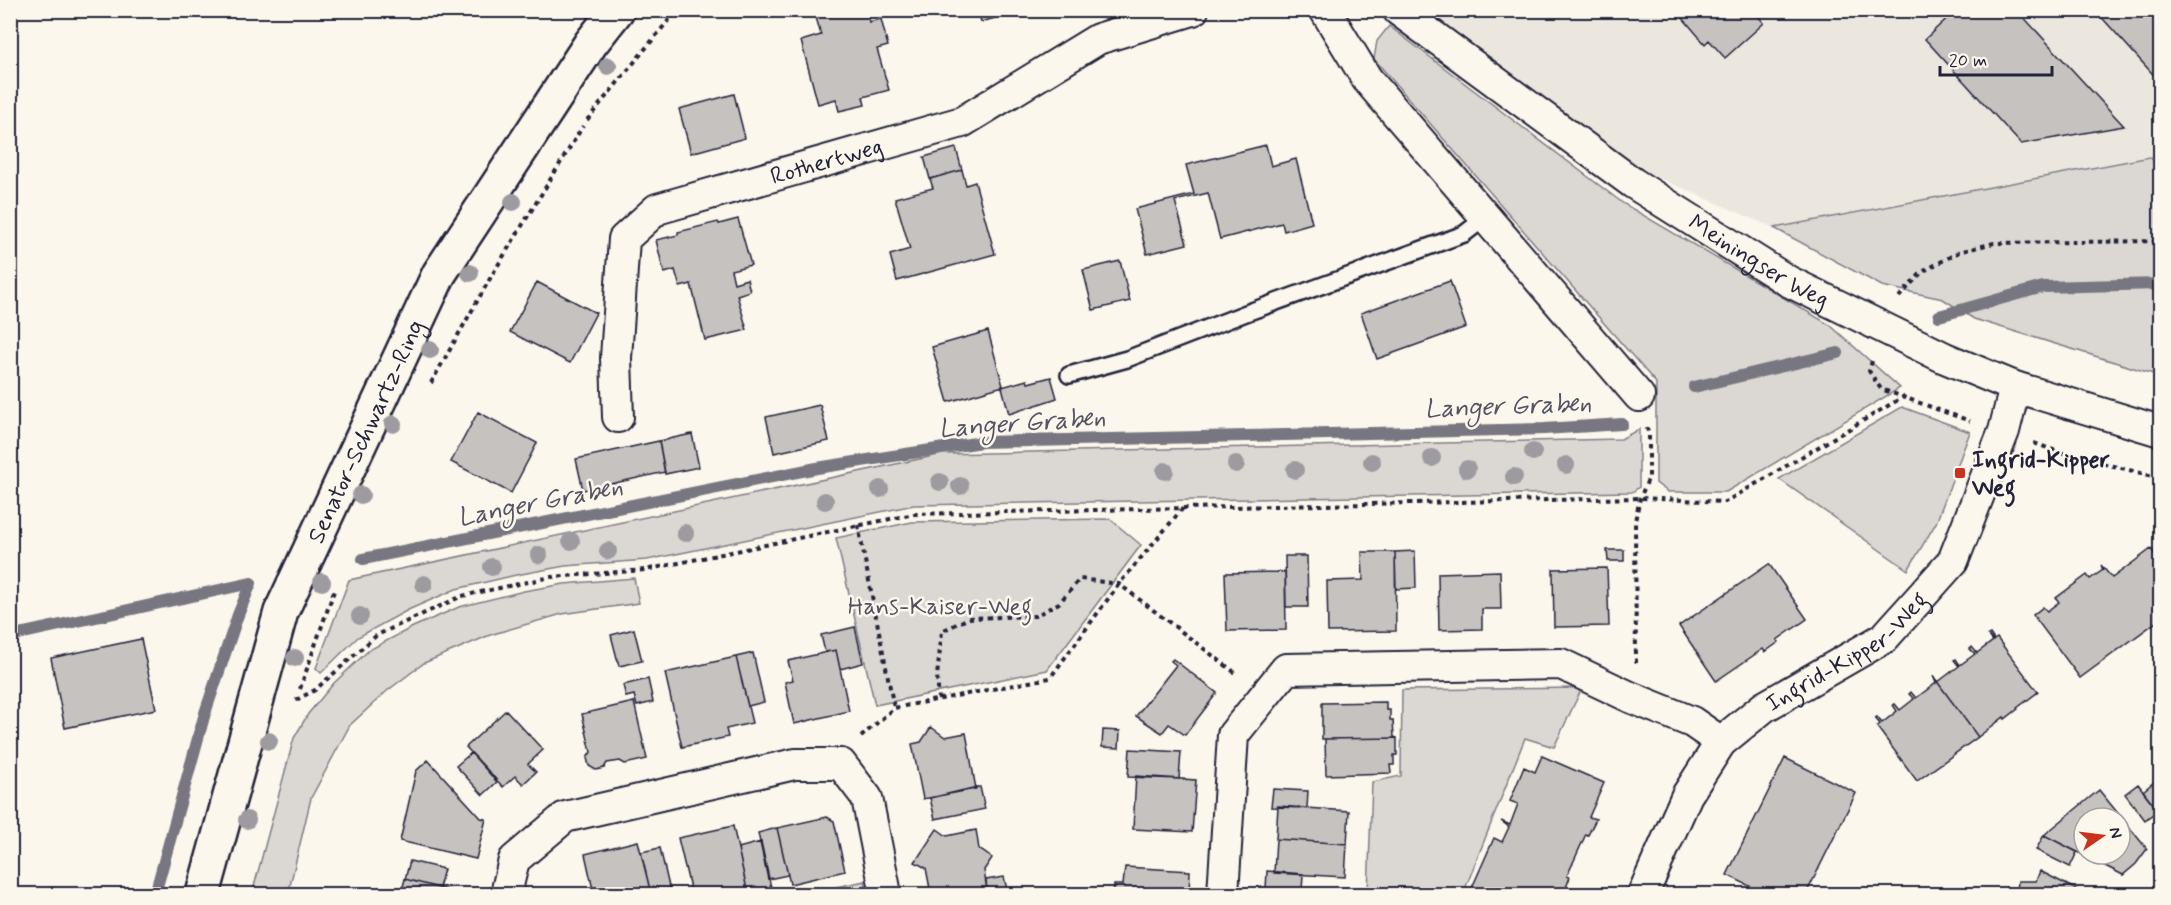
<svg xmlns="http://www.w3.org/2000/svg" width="2171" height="905" font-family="Mynerve,sans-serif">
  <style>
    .built { fill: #ebe7df }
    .green { fill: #dbd8d3; stroke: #7e7d87; stroke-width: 1.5 }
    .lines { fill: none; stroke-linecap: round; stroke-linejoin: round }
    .stream { stroke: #787681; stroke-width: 12 }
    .building { fill: #c6c2c0; stroke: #22223b; stroke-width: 1.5; fill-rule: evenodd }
    .lane-casing { stroke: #22223b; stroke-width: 20 }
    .street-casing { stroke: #22223b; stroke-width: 34 }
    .secondary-casing { stroke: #22223b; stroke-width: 38 }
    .path { stroke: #22223b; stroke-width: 4; stroke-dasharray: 4.5 4.5; stroke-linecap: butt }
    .lane { stroke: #fbf7ec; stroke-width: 15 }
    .street { stroke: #fbf7ec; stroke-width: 30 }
    .secondary { stroke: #fbf7ec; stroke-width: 33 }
    .tree { fill: #9d9ba0 }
    .poi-dot { fill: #c8321e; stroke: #fbf7ec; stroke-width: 2 }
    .labels { text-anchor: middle; stroke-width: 5; stroke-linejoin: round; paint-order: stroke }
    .street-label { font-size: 24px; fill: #22223b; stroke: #fbf7ec }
    .poi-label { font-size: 24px; font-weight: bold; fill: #22223b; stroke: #fbf7ec; text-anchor: start }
    .park-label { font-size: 24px; fill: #505061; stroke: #fbf7ec }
    .water-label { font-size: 26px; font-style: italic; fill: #545364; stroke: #fbf7ec }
  </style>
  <rect width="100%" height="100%" fill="#fbf7ec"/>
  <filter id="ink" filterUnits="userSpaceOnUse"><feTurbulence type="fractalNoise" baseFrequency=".0167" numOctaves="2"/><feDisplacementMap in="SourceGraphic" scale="12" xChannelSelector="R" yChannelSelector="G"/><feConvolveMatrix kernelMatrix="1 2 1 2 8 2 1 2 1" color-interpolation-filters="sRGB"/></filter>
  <g filter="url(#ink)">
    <path class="built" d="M1420 11H2160V168L2150 157 1774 228 1634 167Z"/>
    <path class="green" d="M1389 26 1624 204 1830 325 1900 388 1726 492H1668L1656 483V383L1374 59 1377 41Z
      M2150 157 2160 168V376L1974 319 1943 299 1882 286 1774 228Z
      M1902 407 1970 432 1936 523 1908 570 1779 479Z
      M1639 429V487L1632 492 914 505 647 560 565 566 516 575 456 589 408 610 358 637 321 673 316 668 349 580 943 454 1621 439Z
      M1110 519 1141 545 1047 670 875 705 836 538 912 522Z
      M634 578 639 603 562 614 490 635 424 663 387 691 350 725 311 798 288 894H252L294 738 308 714 334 683 369 650 413 627 459 607 524 591 564 584Z
      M1582 688 1554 747 1525 738 1463 894H1368L1372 782 1401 776 1402 690Z
      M865 881 868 894H803Z"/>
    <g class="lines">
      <path class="stream" d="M1939 316 2043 287 2160 284
        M1694 387 1838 353
        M363 559 817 468 982 442 1544 429 1622 424
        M10 636 251 583
        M155 894 205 713 238 615 251 583"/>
    </g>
    <path class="building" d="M814 10H866L869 22 881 19 888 46 877 49 889 90 863 97 865 105 839 111 836 99 818 104 801 41 821 35Z
      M978 10H1023L981 22Z
      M1676 10H1753L1764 23 1725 58 1709 40 1705 44Z
      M1956 10H2017L2124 126 2021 144 1925 39Z
      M2095 10H2160V82Z
      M734 94 745 138 691 153 679 109Z
      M1266 145 1271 166 1296 159 1312 223 1284 231 1282 223 1220 239 1208 193 1175 201 1187 244 1147 254 1135 209 1194 194 1186 165Z
      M956 148 962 170 930 179 924 157Z
      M962 170 966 185 975 182 995 254 897 281 890 255 910 249 895 198 933 188 930 179Z
      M738 219 751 265 731 270 734 283 747 279 750 291 737 295 747 330 705 340 691 284 680 287 675 270 664 273 656 240 678 235V232L718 222 719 224Z
      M1120 261 1130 301 1093 310 1083 270Z
      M1450 281 1466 327 1377 359 1361 313Z
      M537 282 596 313 570 363 510 332Z
      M988 331 1003 386 948 402 932 347Z
      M1051 377 1057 398 1009 414 1002 387 1027 380 1028 383Z
      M820 405 829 441 774 453 766 417Z
      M478 412 537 443 511 493 451 462Z
      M692 434 699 467 665 474 659 441Z
      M659 441 665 472 583 490 576 459Z
      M2151 549 2160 561V619L2080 678 2033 615 2043 607 2047 611 2059 602 2056 598 2087 575 2090 579 2103 570 2101 565 2112 578Z
      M1607 550H1624V561H1608Z
      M1415 551 1416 588 1396 589 1395 552Z
      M1362 552H1395L1396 631 1328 632 1327 581 1363 580Z
      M1285 556H1307L1308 607H1286Z
      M1769 564 1807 619 1777 640 1779 642 1765 652 1763 649 1716 681 1679 626Z
      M1607 568 1609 626 1554 627 1553 569Z
      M1500 571 1501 609H1482V629L1439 630 1438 573Z
      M1285 572 1286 630 1227 631 1225 573Z
      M855 627 863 663 840 669 836 650 825 652 821 635Z
      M634 629 642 661 619 666 611 635Z
      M1990 634 1994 640 1997 638 2038 692 2017 708 2018 709 2005 719 2004 717 1978 737 1933 676 1938 682 1959 666 1954 660 1956 659 1960 665 1975 654 1970 649 1972 647 1977 653 1993 641 1988 635Z
      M141 639 156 709 65 728 51 658Z
      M836 650 849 711 794 724 785 682 793 680 788 661Z
      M753 653 764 702 748 706 736 657Z
      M736 657 752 723 726 729 728 737 682 747 665 673Z
      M1173 659 1217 693 1185 735 1169 724 1162 733 1136 716 1176 665 1171 661Z
      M1933 676 1978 737 1917 781 1877 727 1880 724 1875 718 1877 717 1882 723 1897 711 1893 705 1895 704 1900 710 1914 699 1909 694 1911 692 1916 698 1936 683Z
      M648 679 653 702 637 706 634 695 626 697 623 685Z
      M634 702 647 759 625 764 620 761 607 763 604 768 596 770 589 766 587 758 591 752 582 714Z
      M1386 702V710H1390V720H1393L1394 737 1397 738 1322 739V703Z
      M506 710 543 750 528 764 536 772 523 784 515 776 503 787 466 747Z
      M931 727 945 737 966 733 976 789 923 799 912 744 921 742Z
      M1103 730 1120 731 1119 748 1102 747Z
      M1397 738V755H1394V765H1390L1391 773 1326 775 1325 739Z
      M1130 749 1181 752 1179 779 1128 777Z
      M471 753 497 782 483 795 456 766Z
      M1542 756 1604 783 1589 817 1596 819 1588 835 1586 834 1567 876 1570 877 1564 893 1557 890 1555 894H1481L1471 890 1494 838 1502 842 1509 827 1501 821 1510 825 1518 804 1510 801 1524 767 1535 772Z
      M1785 758 1856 793 1806 894H1766L1727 875Z
      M428 760 481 818 486 819 476 859 400 841 416 771Z
      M1136 776 1196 780 1192 832 1133 829Z
      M2160 777V813L2143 791Z
      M2138 784 2158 810 2145 820 2125 794Z
      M977 787H980L985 809 935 819 930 798Z
      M1273 789 1308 791 1307 808 1271 807Z
      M2099 790 2147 849 2136 864 2123 875 2044 835ZM2084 818H2120V854H2084Z
      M1278 806 1349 811 1347 844 1276 839Z
      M827 817 834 821 845 871 790 884 777 828Z
      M733 826 748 894H696L695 891 691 892 678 838Z
      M777 828 788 875 768 879 758 833Z
      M937 829 947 836 976 830 979 849 992 858 984 870 987 891 970 894H931L926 868 915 862Z
      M2044 835 2077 852 2070 867 2036 850Z
      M1276 839 1347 844 1345 877 1274 873Z
      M638 841 651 894H594L585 854Z
      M761 842 772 892 748 894 738 848Z
      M660 848 670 891 651 894 641 852Z
      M410 861 444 869 439 888 405 879Z
      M1125 867 1190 871 1189 894H1113L1114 885H1123Z
      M1267 871 1303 874 1302 891 1266 889Z
      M2040 871 2079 891V894H2017L2018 881H2036Z
      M1004 877 1008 894H970L987 891 986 880Z
      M405 879 439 888 467 894H401Z"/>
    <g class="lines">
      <defs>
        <path id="lane" d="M1069 375 1127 359 1246 313 1464 234 1486 217"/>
        <g id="street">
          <path d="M1325 10 1367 79 1639 396"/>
          <path id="s1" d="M1398 10 1633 183 1788 281 1945 358 2015 387 2160 431"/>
          <path id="s2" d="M618 417 616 358 624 239 657 209 962 122 1098 39 1193 10"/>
          <path d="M506 894 514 860 565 817 795 764H841L867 798 886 894"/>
          <path d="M1223 894 1233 735 1286 669 1561 664 1630 697 1692 722 1721 742"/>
          <path id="s3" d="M1643 894 1687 795 1721 742 1764 707 1884 638 1953 561 2004 431 2015 387"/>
        </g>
        <g id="secondary">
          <path id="s4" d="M203 894 281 612 439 274 591 43 617 10"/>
        </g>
      </defs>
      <use href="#lane" class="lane-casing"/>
      <use href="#street" class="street-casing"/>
      <use href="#secondary" class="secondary-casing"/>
      <path class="path" d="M587 120 677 10
        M1899 297 1922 272 1959 252 1994 243 2160 241
        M1872 361 1869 371 1881 389 1903 397
        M431 383 492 275 583 126
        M2034 443 2059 452 2160 478
        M858 525 894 708
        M1636 663 1635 521 1640 498 1649 477V435L1647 428
        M300 689 334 591
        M296 700 315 690 377 635 462 596 551 577 645 570 914 514 1640 498 1725 502 1903 397 1970 421
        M939 700 937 676 942 631 969 618 1035 616 1059 603 1080 579 1119 584 1237 674
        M861 737 894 708 1050 678 1119 584 1183 508"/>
      <use href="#lane" class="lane"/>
      <use href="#street" class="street"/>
      <use href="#secondary" class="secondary"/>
    </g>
    <g class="tree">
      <circle cx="608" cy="66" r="9"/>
      <circle cx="513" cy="202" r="9"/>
      <circle cx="470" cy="273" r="9"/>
      <circle cx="430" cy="350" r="9"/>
      <circle cx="393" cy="424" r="9"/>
      <circle cx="1533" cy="452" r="9"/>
      <circle cx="1432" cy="458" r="9"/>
      <circle cx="1372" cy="462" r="9"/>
      <circle cx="1236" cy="464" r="9"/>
      <circle cx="1566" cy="465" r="9"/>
      <circle cx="1467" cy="469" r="9"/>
      <circle cx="1295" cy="470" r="9"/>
      <circle cx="1165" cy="471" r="9"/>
      <circle cx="1514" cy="477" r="9"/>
      <circle cx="940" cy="482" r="9"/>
      <circle cx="960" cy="486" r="9"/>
      <circle cx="880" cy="489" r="9"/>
      <circle cx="361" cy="495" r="9"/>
      <circle cx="825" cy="501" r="9"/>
      <circle cx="685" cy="533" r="9"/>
      <circle cx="571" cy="541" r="9"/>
      <circle cx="608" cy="551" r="9"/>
      <circle cx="539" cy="555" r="9"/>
      <circle cx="492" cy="567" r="9"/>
      <circle cx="322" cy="582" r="9"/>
      <circle cx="424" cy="584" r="9"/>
      <circle cx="360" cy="616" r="9"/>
      <circle cx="295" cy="658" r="9"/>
      <circle cx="269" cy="741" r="9"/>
      <circle cx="247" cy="820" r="9"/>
    </g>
  </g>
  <rect class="poi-dot" x="1954" y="467" width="12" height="12" rx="3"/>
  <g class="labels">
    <g class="street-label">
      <text dy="8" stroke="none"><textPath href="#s2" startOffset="399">Rothertweg</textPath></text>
      <text dy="8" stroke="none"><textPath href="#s1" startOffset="440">Meiningser Weg</textPath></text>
      <text dy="8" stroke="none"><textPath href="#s4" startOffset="492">Senator-Schwartz-Ring</textPath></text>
      <text dy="8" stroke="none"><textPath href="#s3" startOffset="327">Ingrid-Kipper-Weg</textPath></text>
    </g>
    <g class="poi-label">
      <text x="1972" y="467">Ingrid-Kipper<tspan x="1972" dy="28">Weg</tspan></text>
    </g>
    <g class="park-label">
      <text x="940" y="614">Hans-Kaiser-Weg</text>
    </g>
    <g class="water-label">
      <text transform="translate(1508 405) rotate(-2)" y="9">Langer Graben</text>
      <text transform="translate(1022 422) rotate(-4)" y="9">Langer Graben</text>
      <text transform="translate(540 501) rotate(-11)" y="9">Langer Graben</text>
    </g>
  </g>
  <rect width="2171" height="905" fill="none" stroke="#fbf7ec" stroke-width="36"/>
  <rect x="18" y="18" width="2135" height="869" fill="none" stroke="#22223b" stroke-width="2" filter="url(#ink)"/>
  <g transform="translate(2102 836) rotate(76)"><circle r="28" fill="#fbf7ec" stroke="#a4a2a5" stroke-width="1.5"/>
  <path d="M0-4.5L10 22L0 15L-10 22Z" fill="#c8321e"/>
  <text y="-9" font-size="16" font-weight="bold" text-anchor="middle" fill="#22223b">N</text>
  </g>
  <path d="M1940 66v9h112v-9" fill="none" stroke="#22223b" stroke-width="3"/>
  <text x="1949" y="66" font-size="18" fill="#22223b" stroke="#fbf7ec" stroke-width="4.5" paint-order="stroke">20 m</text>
</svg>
